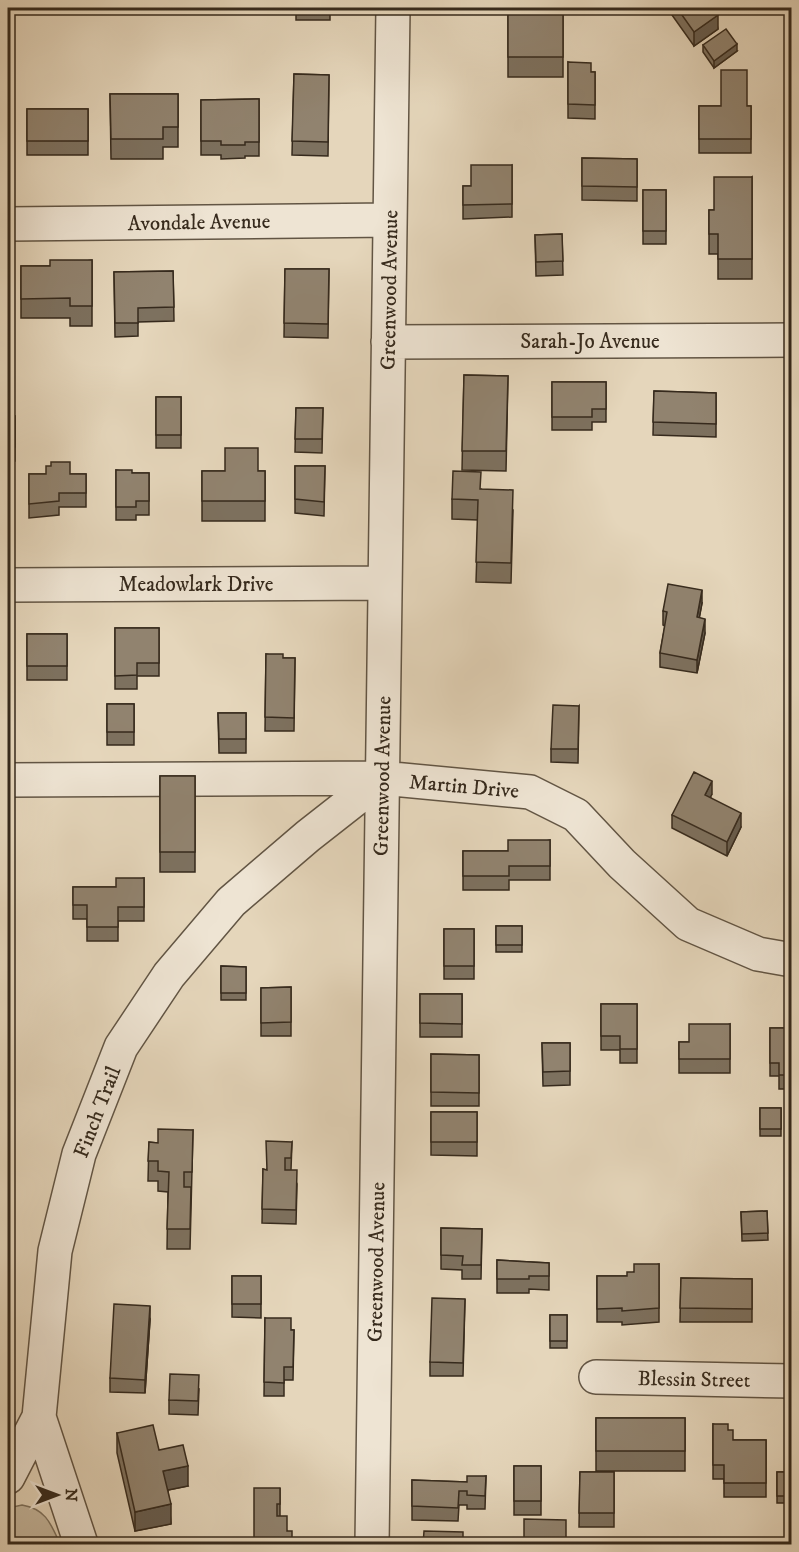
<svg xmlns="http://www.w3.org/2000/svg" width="799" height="1552" font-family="'IM FELL DW Pica',serif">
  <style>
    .green { fill: #c7b9a0; stroke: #7e725e; stroke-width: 1.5 }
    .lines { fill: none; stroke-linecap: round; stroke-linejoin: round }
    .minor-casing { stroke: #625544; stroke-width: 36 }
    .minor { stroke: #eee4d3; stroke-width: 33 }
    .wall { fill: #7d715f; stroke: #362a1d; stroke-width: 1.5 }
    .shaded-wall { fill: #665c4e; stroke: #362a1d; stroke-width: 1.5 }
    .building { fill: #91836f; stroke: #362a1d; stroke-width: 1.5 }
    .labels { text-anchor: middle; stroke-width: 4.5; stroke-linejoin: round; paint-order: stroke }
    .street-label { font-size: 21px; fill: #362a1d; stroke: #eee4d3 }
  </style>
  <rect width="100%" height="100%" fill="#e5d6bb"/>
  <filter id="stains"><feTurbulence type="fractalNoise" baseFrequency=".00333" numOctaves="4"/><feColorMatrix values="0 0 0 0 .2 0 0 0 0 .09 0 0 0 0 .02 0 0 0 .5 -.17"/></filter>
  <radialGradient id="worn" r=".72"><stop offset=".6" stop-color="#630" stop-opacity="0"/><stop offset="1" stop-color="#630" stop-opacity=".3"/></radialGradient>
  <path class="green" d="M22 1505C46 1509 51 1524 60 1544H8V1508Z"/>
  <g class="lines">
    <defs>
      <path id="minor" d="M8 224 390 220
        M388 342 792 340
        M8 585 385 583
        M8 780 382 778 530 792 576 815 622 864 688 924 758 954 792 960
        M596 1377 792 1381
        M8 1477 39 1417
        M81 1544 39 1417 55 1251 79 1154 121 1047 169 975 231 902 308 836 382 778
        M372 1544 393 8"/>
    </defs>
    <use href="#minor" class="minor-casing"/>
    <use href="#minor" class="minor"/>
  </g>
  <path class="wall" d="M296 8H330V20H296Z
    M508 8H563V77H508Z
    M667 8H713L718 29 694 46Z
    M703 45 737 51 714 68 703 52Z
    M568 62 591 72H595V119L568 118Z
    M294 74 329 75 328 156 292 155Z
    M110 94H178V147H163V159H111Z
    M259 99V156H245V158L221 159V155H201V100Z
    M699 106H751V153H699Z
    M27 109H88V155H27Z
    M582 158 637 159V201L582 200Z
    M512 165V217L463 219V186H471Z
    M752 177V279H718V254H709V210H714Z
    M643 190H666V244H643Z
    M562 234 563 275 536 276 535 235Z
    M92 260V326H70V318H21V266H50Z
    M285 269H329L328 338 284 337Z
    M173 271 174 321 138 322V336L115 337 114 272Z
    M464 375 508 376 506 471 462 470Z
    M552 382H606V422H592V430H552Z
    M654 391 716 393V437L653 435Z
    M156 397H181V448H156Z
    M296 408H323L322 453 295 452Z
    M8 416H15V461H8Z
    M295 466H325L324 516 295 513Z
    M116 470 132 473H149V515H136V520H116Z
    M202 471H265V521H202Z
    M29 474H86V507H59V515L29 518Z
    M481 489 513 510 511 583 476 582 478 520 452 519V499Z
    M702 603 699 618 705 633 697 673 660 667V653L665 626 663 625V611Z
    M115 628H159V676H137V689H115Z
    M27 634H67V680H27Z
    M8 643H11V673H8Z
    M266 654 283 658H295L294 731H265Z
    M107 704H134V745H107Z
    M579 706 578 763 551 762V749Z
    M218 713H246V753H219Z
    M160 776H195V872H160Z
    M712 794 710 797 741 827 727 856 672 828V815Z
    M8 804H12V852H8Z
    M550 840V880H509V890H463V851H508Z
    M144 878V921H118V941H87V919H73V887H116Z
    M496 926H522V952H496Z
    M444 929H474V979H444Z
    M221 966 246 967V1000H221Z
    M291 987V1036H261V988Z
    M8 994 13 1053V1073H8Z
    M420 994H462V1037H420Z
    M601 1004H637V1063H620V1050H601Z
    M730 1024V1073H679V1042H689Z
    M792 1025V1089H779V1076H770V1028H785Z
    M542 1043H570V1085L543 1086Z
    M431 1054 479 1055V1106H431Z
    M760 1108H781V1136H760Z
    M431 1112H477V1156L431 1155Z
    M193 1130 190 1249H167L168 1192 158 1191V1181H148L149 1142 158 1143Z
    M292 1142 291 1170 297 1184 296 1224 262 1223 263 1169 266 1170Z
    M767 1211 768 1240 742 1241 741 1212Z
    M441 1228 482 1229 481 1279H462V1270L441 1269Z
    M497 1260 549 1263V1290L529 1289V1293H497Z
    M659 1264V1322L622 1325V1322H597V1276H627L634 1272Z
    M232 1276H261V1318L232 1317Z
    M681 1278 752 1279V1322H680Z
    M465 1299 463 1376H430V1362Z
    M550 1315H567V1348H550Z
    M265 1318 291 1330H294L293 1380H284V1396H264Z
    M150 1320 145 1393 110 1392V1378Z
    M199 1389 198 1415 169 1414V1400Z
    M596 1418H685V1471H596Z
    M713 1424 728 1430 733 1440H766V1497H724V1479H713Z
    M117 1433 159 1450 188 1486 168 1490 171 1524 135 1531 117 1453Z
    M514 1466H541V1515H514Z
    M580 1472H614V1527H579Z
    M777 1472H792V1503H777Z
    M486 1476 485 1509H467V1505H459L458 1521 412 1520V1480L467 1482Z
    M280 1488V1516L287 1531 254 1545Z"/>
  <path class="shaded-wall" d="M718 15V29L694 46V32Z
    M737 44V51L714 68V61Z
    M702 590V603L697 631V617Z
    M705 619V633L697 673V660Z
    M712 781V794L705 808V795Z
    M741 813V827L727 856V842Z
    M150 1306V1320L145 1393V1380Z
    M188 1466V1486L163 1491V1471Z
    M171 1504V1524L135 1531V1512Z"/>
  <path class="building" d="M508 8H563V57H508Z
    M677 8H713L718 15 694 32Z
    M726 29 737 44 714 61 703 45Z
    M568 62 591 63V72H595V105L568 104Z
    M721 70H747V106H751V139H699V106H721Z
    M294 74 329 75 328 142 292 141Z
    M110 94H178V127H163V139H111Z
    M259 99V142H245V145H221V141H201V100Z
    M27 109H88V141H27Z
    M582 158 637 159V187L582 186Z
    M471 165H512V204L463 205V186H471Z
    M714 177H752V259H718V234H709V210H714Z
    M643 190H666V231H643Z
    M562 234 563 261 536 262 535 235Z
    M50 260H92V306H70V298L21 299V266H50Z
    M285 269H329L328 324 284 323Z
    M173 271 174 307 138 308V323H115L114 272Z
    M464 375 508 376 506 451H462Z
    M552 382H606V409H592V417H552Z
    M654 391 716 393V424L653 422Z
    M156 397H181V435H156Z
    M296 408H323L322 439H295Z
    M8 416H15V447H8Z
    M225 448H258V471H265V501H202V471H225Z
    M51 462H70V474H86V493H59V501L29 504V474H46V466H51Z
    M295 466H325L324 502 295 499Z
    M116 470H132V473H149V501H136V507H116Z
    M453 471 481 472 480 489 513 490 511 563 476 562 478 500 452 499Z
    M668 584 702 590 697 617 705 619 697 660 660 653 667 612 663 611Z
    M115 628H159V663H137V675L115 676Z
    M27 634H67V666H27Z
    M8 643H11V666H8Z
    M266 654H283V658H295L294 718 265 717Z
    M107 704H134V732H107Z
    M553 705 579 706 578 749H551Z
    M218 713H246V739H219Z
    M694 772 712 781 705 795 741 813 727 842 672 815Z
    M160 776H195V852H160Z
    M8 804H12V838H8Z
    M508 840H550V866H509V876H463V851H508Z
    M116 878H144V907H118V927H87V905H73V887H116Z
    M496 926H522V945H496Z
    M444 929H474V966H444Z
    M221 966 246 967V993H221Z
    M291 987V1022L261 1023V988Z
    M8 994H13V1053H8Z
    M420 994H462V1024L420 1023Z
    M601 1004H637V1049H620V1036H601Z
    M689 1024H730V1059H679V1042H689Z
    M785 1025H792V1075H779V1063H770V1028H785Z
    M542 1043H570V1071L543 1072Z
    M431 1054 479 1055V1093L431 1092Z
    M760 1108H781V1129H760Z
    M431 1112H477V1142H431Z
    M158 1129 193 1130 192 1172H184V1187H191L190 1229H167L169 1172 158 1171V1161H148L149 1142 158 1143Z
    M266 1141 292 1142 291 1158H285V1170H297L296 1210 262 1209 263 1169 267 1170Z
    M767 1211 768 1233 742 1234 741 1212Z
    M441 1228 482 1229 481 1265H462L463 1256 441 1255Z
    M497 1260 549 1263V1276H529V1279H497Z
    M634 1264H659V1308L622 1311V1308L597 1309V1276H627V1272H634Z
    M232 1276H261V1304H232Z
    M681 1278 752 1279V1309L680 1308Z
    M432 1298 465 1299 463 1363 430 1362Z
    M114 1304 150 1306 145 1380 110 1378Z
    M550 1315H567V1341H550Z
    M265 1318H291V1330H294L293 1367H284V1383L264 1382Z
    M170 1374 199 1375 198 1401 169 1400Z
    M596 1418H685V1451H596Z
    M713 1424H728V1430H733V1440H766V1483H724V1465H713Z
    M153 1425 159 1450 183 1445 188 1466 163 1471 171 1504 135 1512 117 1433Z
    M514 1466H541V1501H514Z
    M580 1472H614V1513H579Z
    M777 1472H792V1496H777Z
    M467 1476H486L485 1496 467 1495V1491H459L458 1508 412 1506V1480L467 1482Z
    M254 1488H280V1504H277V1516H287V1531H292V1545H254Z
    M524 1519 566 1520V1545H524Z
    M424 1531 463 1532V1545H423Z"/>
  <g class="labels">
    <g class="street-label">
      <text transform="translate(199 222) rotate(-1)" y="7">Avondale Avenue</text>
      <text transform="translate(389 290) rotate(-89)" y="7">Greenwood Avenue</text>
      <text x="590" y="348">Sarah-Jo Avenue</text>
      <text x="196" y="591">Meadowlark Drive</text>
      <text transform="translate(382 776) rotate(-89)" y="7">Greenwood Avenue</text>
      <text transform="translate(464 786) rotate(5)" y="7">Martin Drive</text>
      <text transform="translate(97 1112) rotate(-69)" y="7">Finch Trail</text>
      <text transform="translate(376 1262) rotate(-89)" y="7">Greenwood Avenue</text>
      <text transform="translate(694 1379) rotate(1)" y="7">Blessin Street</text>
    </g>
  </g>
  <rect width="799" height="1552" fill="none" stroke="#e5d6bb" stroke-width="30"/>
  <rect x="9" y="9" width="781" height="1534" fill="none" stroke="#362a1d" stroke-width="3"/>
  <rect x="15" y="15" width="769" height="1522" fill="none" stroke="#362a1d" stroke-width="1.5"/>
  <g transform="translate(57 1495) rotate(90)" stroke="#eee4d3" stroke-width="4.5" paint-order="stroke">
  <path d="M0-4.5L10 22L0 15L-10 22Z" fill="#362a1d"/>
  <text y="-9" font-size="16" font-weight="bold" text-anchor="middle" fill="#362a1d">N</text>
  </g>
  <rect width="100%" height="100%" filter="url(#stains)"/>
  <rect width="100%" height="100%" fill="url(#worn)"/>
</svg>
